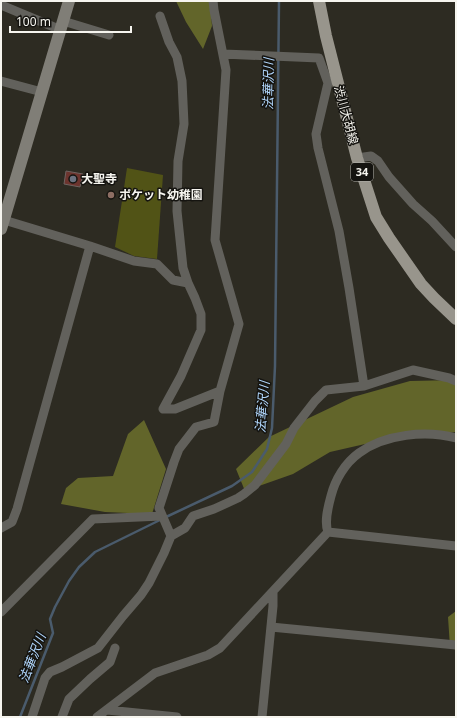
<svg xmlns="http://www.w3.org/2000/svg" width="457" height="718" font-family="'Noto Sans','Noto Sans JP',sans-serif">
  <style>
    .green { fill: #515316 }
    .forest { fill: #62652a }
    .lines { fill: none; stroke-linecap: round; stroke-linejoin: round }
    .stream { stroke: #4a5b6c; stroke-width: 2.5 }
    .building { fill: #6c342e; stroke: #6f6361 }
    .street { stroke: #62615c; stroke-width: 9 }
    .secondary { stroke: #807e77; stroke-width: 12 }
    .primary { stroke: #98958c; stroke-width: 12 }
    .worship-dot { fill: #6b7280; stroke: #151410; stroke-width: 1.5 }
    .education-dot { fill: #8d6e63; stroke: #151410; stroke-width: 1.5 }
    .labels { text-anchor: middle; stroke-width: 3; stroke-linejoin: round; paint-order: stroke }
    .shield { fill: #151410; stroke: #b2b2ac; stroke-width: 1 }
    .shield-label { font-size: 11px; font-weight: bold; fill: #f6f5ef }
    .street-label { font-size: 12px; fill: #f6f5ef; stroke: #151410 }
    .poi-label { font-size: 12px; font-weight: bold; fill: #f6f5ef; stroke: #151410; text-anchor: start }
    .water-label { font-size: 13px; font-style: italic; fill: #b0d6fc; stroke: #151410 }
  </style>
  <rect width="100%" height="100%" fill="#2d2b22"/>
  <path class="green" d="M127 168 163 175 157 259 134 256 115 247Z"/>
  <path class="forest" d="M176 1H210L212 26 203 49 186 22Z
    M456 380V432L365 444 330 452 293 474 245 491 236 469 269 437 353 397 410 381Z
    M144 420 166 469 152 514 105 512 61 504 66 488 78 478 113 476 128 434Z
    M456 611V650L450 647 448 617Z"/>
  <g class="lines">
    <path class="stream" d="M166 517 232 486 252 472 267 449 272 428 275 366 279 1
      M20 717 53 633 50 619 55 607 69 581 79 567 95 552 162 519"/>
  </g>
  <path class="building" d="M66 171 83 174 80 187 64 184Z"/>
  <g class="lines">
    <path class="street" d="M1 5 61 30
      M160 16 169 42 177 57 182 81 184 124 178 161 177 211 183 268 188 283 195 298 201 314V330L181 376 163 409H175L220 391
      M63 21 109 35
      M223 54 319 58 328 83 316 134 318 148 339 231 349 288 364 386
      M1 81 42 92
      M357 158 371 156 378 161 389 177 413 204 432 221 456 247
      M4 220 90 246 134 261 157 264 173 280 188 283
      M1 528 12 522 17 509 90 246
      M328 532C324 522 328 507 331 496 335 480 345 463 359 453 385 434 426 430 456 438
      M328 532 456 546
      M171 536 159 508 174 462 179 449 196 427 214 422 220 391 239 324 215 240 226 70 214 10 213 1
      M1 612 93 519 162 516
      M271 627 456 645
      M107 710 177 717
      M32 717 45 678 50 672 62 667 98 648 123 616 141 595 149 583 164 553 171 536 185 528 193 516 214 509 238 498 244 494 255 485 286 444 294 428 315 401 326 390 364 386 413 370 449 378 456 381
      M62 717 69 699 90 679 110 662 115 648
      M97 717 155 673 208 655 220 648 328 532
      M262 717 273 606V592"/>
    <path class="secondary" d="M1 229 69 1"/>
    <path class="primary" d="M319 1 326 36 357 158 376 217 389 238 421 284 434 298 456 319"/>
  </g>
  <circle class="worship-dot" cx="73" cy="179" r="4"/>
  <circle class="education-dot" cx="111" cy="195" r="4"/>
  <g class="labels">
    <rect class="shield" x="351" y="163" width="22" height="18" rx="3"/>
    <g class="shield-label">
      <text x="362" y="176">34</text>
    </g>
    <g class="street-label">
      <text transform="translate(346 115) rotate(75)" y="4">渋川大胡線</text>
    </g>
    <g class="poi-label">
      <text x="81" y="183">大聖寺</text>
      <text x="119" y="199">ポケット幼稚園</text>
    </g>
    <g class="water-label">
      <text transform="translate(268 84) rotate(-89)" y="5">法華沢川</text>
      <text transform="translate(262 407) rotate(-85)" y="5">法華沢川</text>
      <text transform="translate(32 658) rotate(-69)" y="5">法華沢川</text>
    </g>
  </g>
  <rect width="457" height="718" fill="none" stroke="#f6f5ef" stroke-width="4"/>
  <path d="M10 26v6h121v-6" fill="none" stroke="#f6f5ef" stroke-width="2"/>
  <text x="16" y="26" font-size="12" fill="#f6f5ef" stroke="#151410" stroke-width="3" paint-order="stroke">100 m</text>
</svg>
